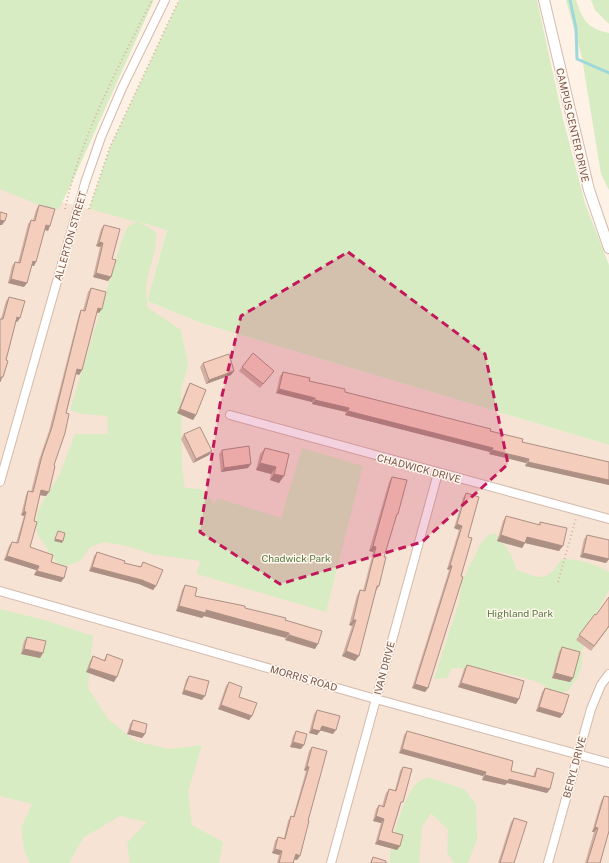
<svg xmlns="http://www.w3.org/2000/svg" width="609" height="863" font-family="'Public Sans',sans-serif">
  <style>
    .residential { fill: #f6e3d4 }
    .green { fill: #d8ecc3; fill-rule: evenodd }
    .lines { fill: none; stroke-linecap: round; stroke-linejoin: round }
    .stream { stroke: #9ed8db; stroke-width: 3 }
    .minor-casing { stroke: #d3baad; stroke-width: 10 }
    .tertiary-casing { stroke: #d3baad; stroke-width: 12 }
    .path { stroke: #dab09e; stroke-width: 2; stroke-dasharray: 1 3; stroke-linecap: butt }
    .minor { stroke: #fff; stroke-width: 8 }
    .tertiary { stroke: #fff; stroke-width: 10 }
    .wall { fill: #d3b0a2 }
    .shaded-wall { fill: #ac9084 }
    .building { fill: #f5cdbc; stroke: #ac9084 }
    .marked { fill: #c2185b; fill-opacity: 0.2; stroke: #c2185b; stroke-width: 3; stroke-dasharray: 8 5; stroke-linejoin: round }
    .labels { text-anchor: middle; stroke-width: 3; stroke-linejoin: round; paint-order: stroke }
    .street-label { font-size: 10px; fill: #795549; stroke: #fff6ed }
    .park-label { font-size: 10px; fill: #55793d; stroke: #fff6ed }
  </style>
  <rect width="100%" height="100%" fill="#fef2e6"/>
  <path class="residential" d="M0 186 167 229 147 301 204 324 609 445V863H0Z"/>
  <path class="green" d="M0 0H154L70 187 58 210 37 204 0 189Z
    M179 0H537L563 119 585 203 609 265V445L204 324 147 301V307L181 330 188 365 181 389 182 468 185 488 201 489 212 500 214 506 217 498 281 518 302 448 363 466 326 612 197 574 200 561 151 554 127 546 105 542 90 547 81 560 66 566 57 563 38 535 36 525 38 510 60 474 75 434H108L107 416 82 414 70 410 122 240 128 226 137 222 89 209 110 147ZM140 222 167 230 147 301C142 277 158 257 156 232Z
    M566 0H576C583 21 587 28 609 33V190L601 174 582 58Z
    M591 0H609V24L595 10Z
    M495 533C504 544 514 556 516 570 542 578 545 584 562 559 580 559 594 564 609 572V590L598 610 582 651V664L578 676 568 691C551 695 553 691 540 683 533 680 524 678 516 676 495 670 474 669 452 668L447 678 434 679 459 602 462 582 480 545 488 535Z
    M0 609 48 621 93 636 88 688 108 719 135 741 170 749 202 745 188 792 192 825 223 842 219 863H130L127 843 147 822 120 816 83 838 69 863H30L24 849 21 828 32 804 0 796Z
    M427 777 464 789 476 804 477 839 468 863H454L447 852 448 830 431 813 422 827 419 863H390C390 842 402 800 416 784 419 781 423 779 427 777Z"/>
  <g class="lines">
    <path class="stream" d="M570 0 576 28 577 59 609 73"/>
    <defs>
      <path id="minor" d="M230 415 609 519
        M0 482 85 183 101 137 122 88 165 0
        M0 591 365 696 609 763
        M331 863 438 473
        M548 863 591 709 601 685 609 674"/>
      <path id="tertiary" d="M544 0 589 190 609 248"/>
    </defs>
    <use href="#minor" class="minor-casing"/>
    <use href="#tertiary" class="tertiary-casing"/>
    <path class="path" d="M65 209C81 135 118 68 152 0
      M89 209 110 147 179 0
      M558 582 576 518"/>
    <use href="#minor" class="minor"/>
    <use href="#tertiary" class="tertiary"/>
  </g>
  <path class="wall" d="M39 205 48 231 45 230 34 266 32 265 24 287 8 283 12 266 15 262 18 263 28 224 31 220H33L36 210Z
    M104 225 112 259 111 277 108 281 93 277 100 247 96 246 101 229Z
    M91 288 99 313 97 312 82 370 79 375 76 374 46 496 40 495 34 521 30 547 51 562 64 578 61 582 34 575 36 570 4 560 9 546 12 542 16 543 24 516 21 515 26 495 28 491 31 492 39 460 49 431 79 314 81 310H83L88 292Z
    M9 297 20 318 17 322H16L6 360 3 377 1 381V319L6 301Z
    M203 363 234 371 231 375 206 384 200 367Z
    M242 367 271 375 260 388 239 371Z
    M283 372 345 392 490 431 522 442 609 462V485L525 466 526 463 489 454 490 452 345 415 346 412 312 404V402L276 393 280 376Z
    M190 383 196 415 193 420 177 413 187 388Z
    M184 434 209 455 193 463 181 439Z
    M265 448 289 454 279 483 270 480 271 474 256 470 260 454Z
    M222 450 248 468 221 472 219 454Z
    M392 477 395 518 384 557 379 586 376 591 355 661 342 656 352 626 349 625 357 595 360 590 363 591 373 552 369 551 389 482Z
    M466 493 468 537 428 688 425 692 412 688 449 570 447 569 459 530 454 528 463 498Z
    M506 516 539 525 540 522 559 551 525 543 522 548 497 541 503 521Z
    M587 535 609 559 606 563 580 557 584 539Z
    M97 552 124 563 140 567 143 562 156 586 153 590 139 584 89 571 94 556Z
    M185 585 195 596 245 608 285 620 315 649 285 640 286 638 204 616 202 618 176 611 182 590Z
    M595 614 609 627 591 651 576 640Z
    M27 637 43 653 40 658 21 654 24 641Z
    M562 647 573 678 570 682 552 678 559 652Z
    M107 654 114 682 86 672 90 661 93 656 104 660Z
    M467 665 519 699 516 704 458 687 464 669Z
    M189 676 202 700 182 694 186 680Z
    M229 682 252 716 249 720 218 709 226 686Z
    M545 688 563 714 560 718 536 711 542 692Z
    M317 710 333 734 321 730 317 735 309 733 314 714Z
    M133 720 145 734 142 738 127 734 130 724Z
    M296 731 301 749 290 747 293 736Z
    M407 731 511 771 533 777 534 773 537 768 547 793 507 783 505 785 482 780 483 776 399 753 404 735Z
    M312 747 297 860 294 859 293 863H277L279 855 272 853 275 841 278 837 284 838 288 821 291 816 293 817 306 771 304 770 309 751Z
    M403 767 400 807 392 832 400 846 397 850 375 844 381 823 373 821 376 809 379 805 382 806 386 793 389 789 395 790 400 771Z
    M604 796 600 863H585L594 832H592L601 801Z
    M514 818V863H498L511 822Z
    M373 857 386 863H370Z"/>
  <path class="shaded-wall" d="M0 220 5 221 2 225H0Z
    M46 225 50 226 48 231 43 229Z
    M99 242 103 243 100 247 96 246Z
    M33 261 36 262 34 266 30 265Z
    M96 273 111 277 108 281 93 277Z
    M11 279 27 283 24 287 8 283Z
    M98 308 102 309 99 313 95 312Z
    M17 317 20 318 17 322 14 321Z
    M77 369 82 370 79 375 74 373Z
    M234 371 231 375 206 384 209 380Z
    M279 389 315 398 312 402 276 393Z
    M315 400 349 408 346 412 312 404Z
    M180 409 196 415 193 420 177 413Z
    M348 411 493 448 490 452 345 415Z
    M492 450 529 459 526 463 489 454Z
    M212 451 209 455 193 463 196 459Z
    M528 462 609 480V485L525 466Z
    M260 463 276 467 271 474 256 470Z
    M251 464 248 468 221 472 224 468Z
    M274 474 284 476 279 483 270 480Z
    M41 490 49 492 46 496 38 495Z
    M24 511 26 512 24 516 21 515Z
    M457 524 462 526 459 530 454 528Z
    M501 535 527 537 563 546 559 551 525 543 522 548 497 541Z
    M55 539 63 541 62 543 54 541Z
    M373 546 376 547 373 552 369 551Z
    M583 553 609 559 606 563 580 557Z
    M7 556 39 566 36 570 4 560Z
    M450 565 452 566 449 570 447 569Z
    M92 567 142 580 156 586 153 590 139 584 89 571Z
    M37 571 64 578 61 582 34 575Z
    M179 606 206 610 289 633 286 638 204 616 202 618 176 611Z
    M353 620H356L352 626 349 625Z
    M289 635 318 644 315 649 285 640Z
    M24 649 43 653 40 658 21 654Z
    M346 651 359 656 355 661 342 656Z
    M89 668 117 677 114 682 86 672Z
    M555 673 573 678 570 682 552 678Z
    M461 683 519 699 516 704 458 687Z
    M415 684 428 688 425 692 412 688Z
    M184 690 205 696 202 700 182 694Z
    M221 705 252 716 249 720 218 709Z
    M539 707 563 714 560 718 536 711Z
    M322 726 336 730 333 734 319 730Z
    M312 729 320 731 317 735 309 733Z
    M130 730 145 734 142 738 127 734Z
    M293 742 304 745 301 749 290 747Z
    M402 749 486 772 483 776 399 753Z
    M307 766 309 767 306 771 304 770Z
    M485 775 509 779 550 789 547 793 507 783 505 785 482 780Z
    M376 816 384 819 381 823 373 821Z
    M595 827 598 828 594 832H592Z
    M378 840 400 846 397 850 375 844Z
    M275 849 282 851 279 855 272 853Z
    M296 854 300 856 297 860 293 859Z"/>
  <path class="building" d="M39 205 55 209 50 226 46 225 36 262 33 261 27 283 11 279 15 262 20 263 31 220 35 221Z
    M0 212 7 214 5 221 0 220Z
    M104 225 120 229 112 259 116 260 111 277 96 273 103 243 99 242Z
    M91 288 106 292 102 309 98 308 82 370 77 369 66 413 69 414 65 433 54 465 55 466 49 492 41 490 34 521 37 522 30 547 53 555 51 562 67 567 64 578 37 571 39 566 7 556 12 542 18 543 26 512 24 511 28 491 33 492 42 456 52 427 81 310 85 311Z
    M9 297 25 301 20 318 17 317 6 360 8 361 3 377H1L0 382V319H3Z
    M253 353 274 371 263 384 242 367Z
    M229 354 234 371 209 380 203 363Z
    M283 372 310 378 309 381 345 389V392L491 429 490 431 523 439 522 442 609 462V480L528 462 529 459 492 450 493 448 348 411 349 408 315 400V398L279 389Z
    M190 383 206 390 196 415 180 409Z
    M200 427 212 451 196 459 184 434Z
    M249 446 251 464 224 468 222 450Z
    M265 448 289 454 284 476 274 474 276 467 260 463Z
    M392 477 407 480 398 514H397L384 557H386L379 586H377L359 656 346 651 356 620H353L360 590 365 591 376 547 373 546Z
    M466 493 479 497 468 537 472 538 461 576 463 577 428 688 415 684 452 566 450 565 462 526 457 524Z
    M506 516 540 525V522L567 528 563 546 527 537 525 543 501 535Z
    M58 531 65 533 63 541 55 539Z
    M587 535 609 540V559L583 553Z
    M97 552 125 561 124 563 141 567 143 562 163 570 156 586 142 580 92 567Z
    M185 585 197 588 195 596 245 606V608L286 618 285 620 322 631 318 644 289 635V633L206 610V613L179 606Z
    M609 597V626L594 646 579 635 595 614 596 615Z
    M27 637 46 641 43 653 24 649Z
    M562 647 580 652 573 678 555 673Z
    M107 654 123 660 117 677 89 668 93 656 105 661Z
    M467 665 524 681 519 699 461 683Z
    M189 676 209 681 205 696 184 690Z
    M229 682 242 687 239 697 257 703 252 716 221 705Z
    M545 688 569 695 563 714 539 707Z
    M317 710 340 716 336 730 322 726 320 731 312 729Z
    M133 720 147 724 145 734 130 730Z
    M296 731 307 734 304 745 293 742Z
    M407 731 513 761 511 771 535 777 537 768 554 773 550 789 509 779 508 781 485 775 486 772 402 749Z
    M312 747 327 751 308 821H309L300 856 296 854 293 863H279L282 851 275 849 278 837 285 839 291 816 294 817 309 767 307 766Z
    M403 767 412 769 403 802H401L392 832 403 835 400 846 378 840 384 819 376 816 379 805 384 807 389 789 396 791Z
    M604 796 609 797V831L600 863H587L598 828 595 827Z
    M514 818 527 822 514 863H500Z
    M373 857 386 861V863H371Z"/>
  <path class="marked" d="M348 252 485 354 508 464 422 542 280 584 200 532 220 404 241 316Z"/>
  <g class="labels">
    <g class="street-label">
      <text transform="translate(573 125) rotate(77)" y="4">CAMPUS CENTER DRIVE</text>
      <text transform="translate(70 236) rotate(-74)" y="4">ALLERTON STREET</text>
      <text transform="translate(419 468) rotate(15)" y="4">CHADWICK DRIVE</text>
      <text transform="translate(384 668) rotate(-75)" y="4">IVAN DRIVE</text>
      <text transform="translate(304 678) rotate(16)" y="4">MORRIS ROAD</text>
      <text transform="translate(574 767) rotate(-75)" y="4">BERYL DRIVE</text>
    </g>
    <g class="park-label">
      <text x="296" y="562">Chadwick Park</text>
      <text x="520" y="617">Highland Park</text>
    </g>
  </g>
</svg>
